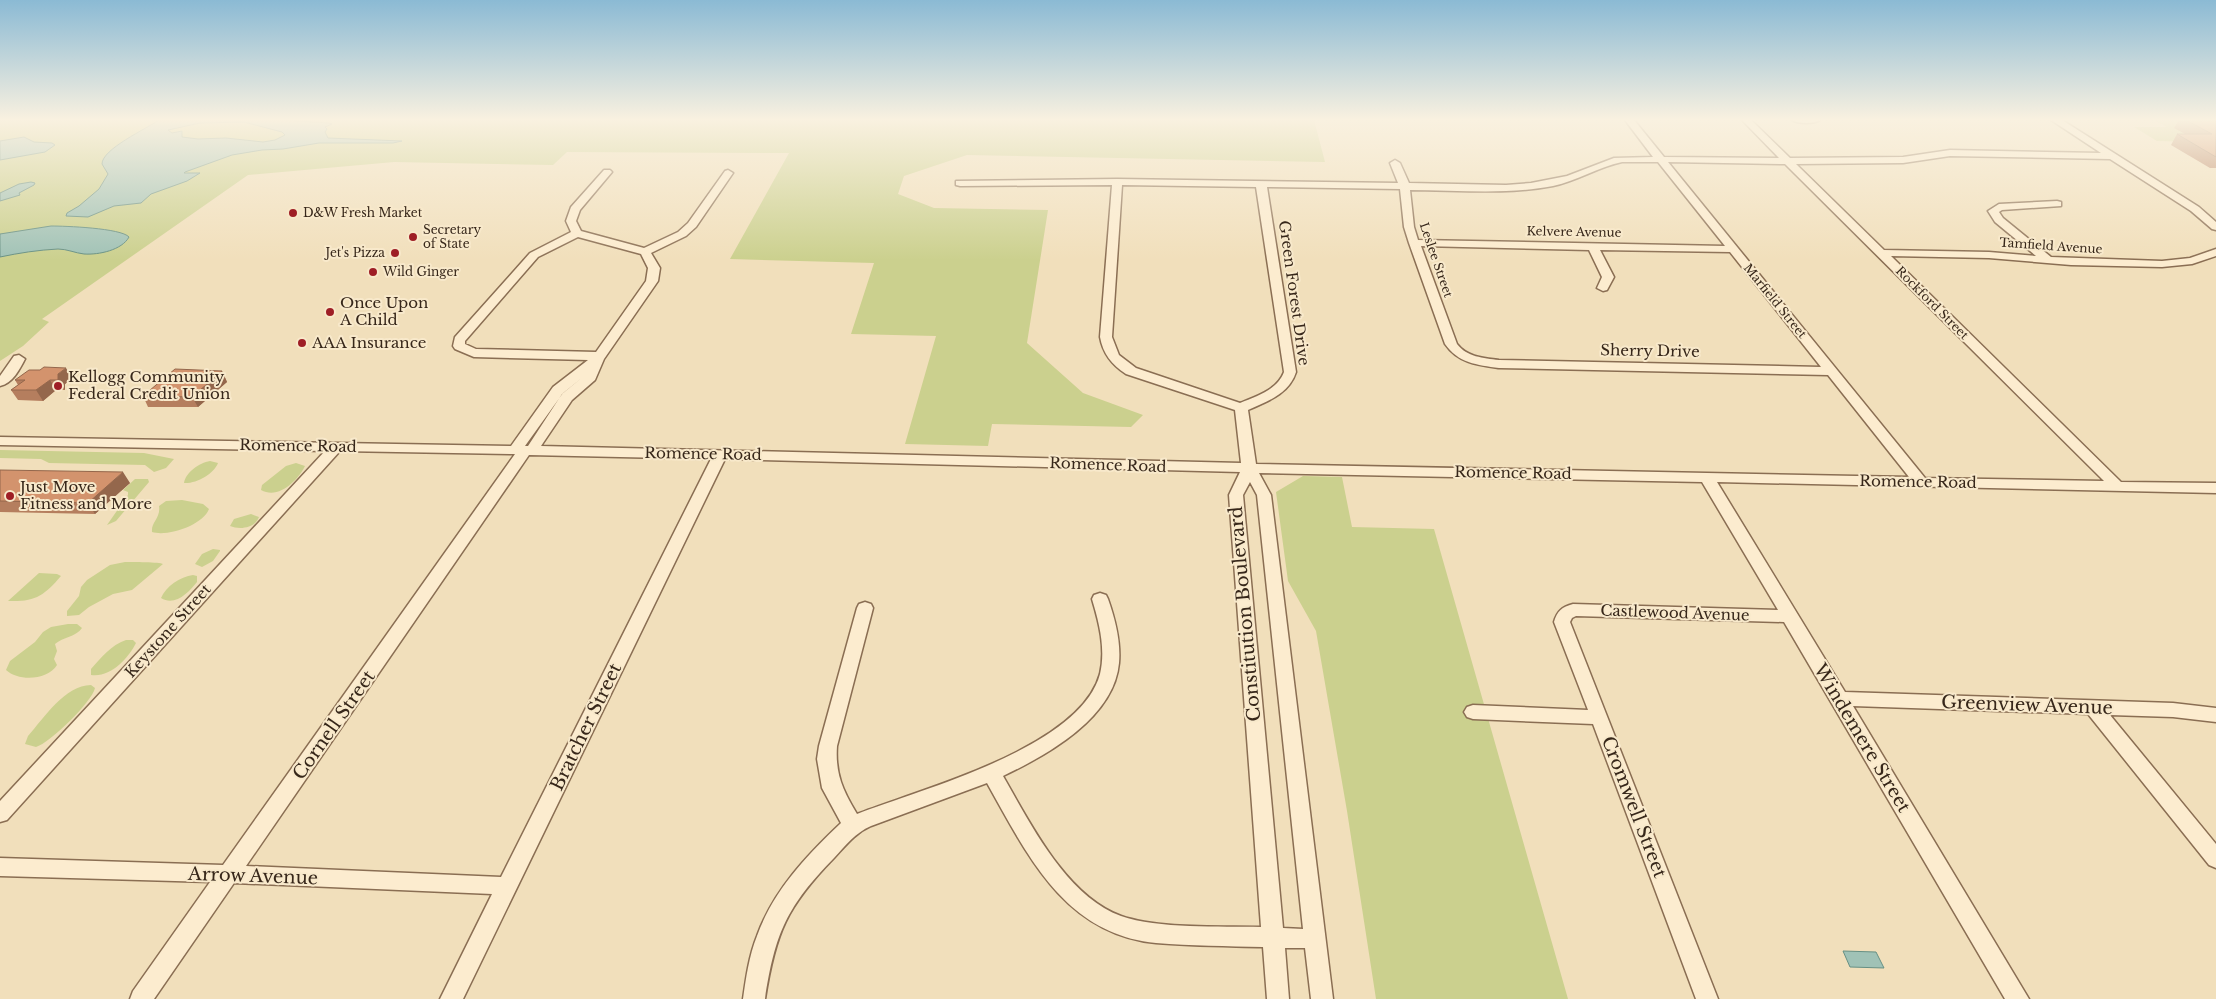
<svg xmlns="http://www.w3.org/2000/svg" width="2216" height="999" font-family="'Libre Baskerville',serif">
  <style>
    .green { fill: #cbd08e }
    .water { fill: #a0c2b6; stroke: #679084; fill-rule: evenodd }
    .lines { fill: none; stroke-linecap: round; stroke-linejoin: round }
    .minor-casing { stroke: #8a6e53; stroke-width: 3 }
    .minor { fill: #fceccf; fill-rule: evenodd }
    .wall { fill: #b57e5e }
    .shaded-wall { fill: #94674c }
    .building { fill: #d3936d; stroke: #94674c }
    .poi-dot { fill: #9e1e25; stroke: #f8e9cb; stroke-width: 2 }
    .labels { text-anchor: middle; stroke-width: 4; stroke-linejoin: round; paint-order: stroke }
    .far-poi-label { font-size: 12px; fill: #37271a; stroke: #f8e9cb; text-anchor: start }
    .far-street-label { font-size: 12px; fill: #37271a; stroke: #f8e9cb }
    .street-label { font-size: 15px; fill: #37271a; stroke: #f8e9cb }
    .poi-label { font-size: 15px; fill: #37271a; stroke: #f8e9cb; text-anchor: start }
    .near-street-label { font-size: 18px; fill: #37271a; stroke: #f8e9cb }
  </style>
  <rect width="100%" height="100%" fill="#f1dfbb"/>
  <path class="green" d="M0 120H1314L1325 162 967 155 904 176 898 194 934 208 1048 210 1027 343 1083 393 1143 415 1131 427 992 424 988 446 905 444 936 336 851 334 874 263 730 259 789 153 567 152 553 165 394 162 248 175 42 319 49 322 23 346 0 361Z
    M2154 120H2189L2176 128 2199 142 2157 141 2134 127H2167Z
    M0 450 144 453 174 459 166 468 154 472 145 465 49 463 41 459 0 458Z
    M210 461 218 463C214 474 196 484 184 483 186 472 199 463 210 461Z
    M296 463 305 466C298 480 279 500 261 490L262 485 286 466Z
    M1303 476 1342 477 1352 527 1434 529 1568 999H1376L1347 811 1316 631 1288 581 1276 492Z
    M135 479H148L149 482 116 521 107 525 128 495V492L123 490Z
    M182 500 203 504 209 509C203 525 168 537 152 532 151 522 161 518 159 506L166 501Z
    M251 514 259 517C255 528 240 530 230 526L234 519Z
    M213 549 220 550V551L213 561 202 567 195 564 202 554Z
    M125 562C132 562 160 562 163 564L132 590 113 594 89 607 79 615 67 616V611L79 596 81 587 87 580 110 565Z
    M39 573 57 574 61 576C44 596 35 602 8 601Z
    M193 575 197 576V582C189 592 175 607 161 598 166 586 180 577 193 575Z
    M68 624H77L82 628C76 637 63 637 55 644L57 651 54 659 57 665C48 680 19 682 6 670L10 661 35 642 43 632 51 627Z
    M126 640H133L136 643C128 659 110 678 91 675V669C101 658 111 645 126 640Z
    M91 685 95 688C92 702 50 743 36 747L25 744 28 736C44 718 65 685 91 685Z"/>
  <path class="water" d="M159 120H284L329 123 332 124 325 127 327 129 325 132 328 138 402 141 393 143H319L283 149 262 150 232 155 185 172 184 173H200L187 181 151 194 141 203 114 206 88 217 66 216 67 213 79 206 99 189 108 174 102 164C102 149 146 129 159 120ZM244 122 282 132 285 135 275 140 263 142 226 138 198 139 182 137V131L172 133 168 130 200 123Z
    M24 137 34 142 52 143 55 145 45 152 0 160V141Z
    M31 182 35 183 34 185 19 193 20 195 0 201V193L19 184Z
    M51 226C65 226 121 228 129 237 122 250 99 255 84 254 75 253 67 249 58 249 38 250 19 253 0 257V234Z
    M1843 951 1876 952 1884 968 1850 967Z"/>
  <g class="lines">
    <defs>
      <path id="minor" d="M1625 120H1634L1664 157 1779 158 1742 120H1751L1790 158 1903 157 1950 150 2101 153 2051 120H2062L2199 207 2216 222V230L2212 229 2191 211 2110 159 1950 156 1903 163 1796 164 1884 250 1989 252 2036 256 1995 222 1988 211 1999 204 2057 201 2061 202V206L2002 210 1999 212 2003 218 2051 257 2162 261 2190 258 2216 249V256L2192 264 2162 267 2071 265 1989 258 1891 256 2121 482 2216 483V493L1717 482 1845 692 2173 703 2216 708V722L2173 717 2110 715 2216 844V868L2209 865 2088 714 1853 706 2029 999H2005L1784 622 1576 616 1572 618 1570 622 1718 999H1696L1593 724 1473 719 1467 717 1464 712 1467 707 1473 705 1588 710 1554 622C1557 611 1562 607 1573 604L1778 610 1702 482 1259 473 1271 495 1333 999H1311L1305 948H1285L1289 999H1267L1263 947C1227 946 1191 946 1156 943 1064 934 1027 854 987 783L871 826C855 833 846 845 834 858 787 906 775 933 765 999H743C746 978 749 956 757 936 773 891 807 855 841 823L822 788 817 759 819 746 857 608 859 604 865 602 871 604 873 608 837 746C835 774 843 791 857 814 921 789 1080 748 1100 674 1106 649 1099 622 1092 599L1094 595 1100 593 1106 595 1108 599C1115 619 1121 641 1119 663 1114 718 1047 755 1003 776 1030 823 1066 896 1121 916 1158 929 1220 926 1261 927L1229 495 1240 472 725 459 463 999H440L492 894 234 883 154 999H130L133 991 210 882 0 876V858L223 865 515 454 340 451 7 820 0 822V801L325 451 0 445V437L511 446 553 387 588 360 474 357 455 349 453 346 455 337 530 253 571 232 566 221 571 207 604 170H610L612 172 580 210 576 221 581 231 644 248 678 232 688 223 725 171 728 170 733 173 696 227 686 236 651 253 660 268 658 281 604 359 595 380 572 400 541 446 1241 463 1235 410 1126 374C1112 365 1103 354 1100 337L1112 185 960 186 956 185V181L1117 179 1398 183 1390 163 1395 160 1400 163 1409 183 1506 185 1531 183 1567 176 1614 158 1653 157ZM1622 162H1658L1725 246 1418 240 1414 227 1410 190C1457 190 1507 195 1553 186 1577 181 1598 167 1622 162ZM1668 162 1785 164 2104 481 1925 478ZM1122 185 1256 187 1284 372C1277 390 1257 396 1240 403L1136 368 1119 355 1112 337ZM1267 187 1400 189 1404 227 1409 243 1445 344C1458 363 1477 365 1499 368L1828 375 1909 477 1256 464 1248 410C1268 401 1289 394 1296 372ZM578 237 641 254 648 268 646 281 596 352 476 349 465 344V341L538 257ZM1421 246 1589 250 1602 277 1597 288 1603 291 1607 290 1614 277 1600 250 1730 252 1821 367 1499 360C1483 358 1467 357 1457 344ZM584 376 562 394 528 446H525L563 393ZM529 455 711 459 501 877 246 866ZM1250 482 1257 495 1303 929 1283 928 1243 495Z
        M1792 120H1820C1814 124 1798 124 1792 120Z
        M19 355 25 359C19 370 13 383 0 386V376L14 356Z"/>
    </defs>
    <use href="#minor" class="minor-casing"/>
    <use href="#minor" class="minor"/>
  </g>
  <path class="wall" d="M2179 120H2216V168H2210L2171 145 2177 134H2185L2174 128Z
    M222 371 227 382 198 407H148L143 396Z
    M72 378 65 384V390H56L43 401 18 400 11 390 18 385 15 380Z
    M0 470 130 483 95 514 0 512Z"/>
  <path class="shaded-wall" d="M66 368 72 378 65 384V390L58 380V374Z
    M222 371 227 382 198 407 192 397Z
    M50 380 56 390 43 401 36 390Z
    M123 472 130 483 95 514 88 503Z"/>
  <path class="building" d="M2186 120H2216V157L2177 134H2212Z
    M44 367 66 368 58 374V380H50L36 390H11L25 380H15L29 370H40Z
    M175 369 222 371 192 397 143 396Z
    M0 470 123 472 88 503 0 501Z"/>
  <linearGradient id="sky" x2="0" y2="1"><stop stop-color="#8bbad4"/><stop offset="0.46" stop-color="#f9f1e0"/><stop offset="1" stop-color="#f9f1e0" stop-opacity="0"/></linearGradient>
  <rect width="2216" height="260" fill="url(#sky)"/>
  <g class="poi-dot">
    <circle cx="293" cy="213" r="5"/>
    <circle cx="413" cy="237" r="5"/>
    <circle cx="395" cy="253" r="5"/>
    <circle cx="373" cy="272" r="5"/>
    <circle cx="330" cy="312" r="5"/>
    <circle cx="302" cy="343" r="5"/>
    <circle cx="58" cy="386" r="5"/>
    <circle cx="10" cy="496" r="5"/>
  </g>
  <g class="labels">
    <g class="far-poi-label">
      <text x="303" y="217">D&amp;W Fresh Market</text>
      <text x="423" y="234">Secretary<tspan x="423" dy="14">of State</tspan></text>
      <text x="385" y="257" text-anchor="end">Jet's Pizza</text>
      <text x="383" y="276">Wild Ginger</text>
    </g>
    <g class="far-street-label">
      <text transform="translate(1574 232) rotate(1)" y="4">Kelvere Avenue</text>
      <text transform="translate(2051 246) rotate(4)" y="4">Tamfield Avenue</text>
      <text transform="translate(1436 260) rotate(71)" y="4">Leslee Street</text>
      <text transform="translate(1775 301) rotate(51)" y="4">Marfield Street</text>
      <text transform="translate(1932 303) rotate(45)" y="4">Rockford Street</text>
    </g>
    <g class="street-label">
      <text transform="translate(1294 293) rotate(82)" y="5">Green Forest Drive</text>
      <text transform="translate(1650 351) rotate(1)" y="5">Sherry Drive</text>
      <text transform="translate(298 446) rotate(1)" y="5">Romence Road</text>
      <text transform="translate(703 454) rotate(1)" y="5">Romence Road</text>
      <text transform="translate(1108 465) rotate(2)" y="5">Romence Road</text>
      <text transform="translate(1513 473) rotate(1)" y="5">Romence Road</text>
      <text transform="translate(1918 482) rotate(1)" y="5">Romence Road</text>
      <text transform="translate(1675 613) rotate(2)" y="5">Castlewood Avenue</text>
      <text transform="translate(168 631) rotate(-48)" y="5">Keystone Street</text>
    </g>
    <g class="poi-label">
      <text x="340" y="308">Once Upon<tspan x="340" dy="17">A Child</tspan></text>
      <text x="312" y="348">AAA Insurance</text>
      <text x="68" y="382">Kellogg Community<tspan x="68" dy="17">Federal Credit Union</tspan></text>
      <text x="20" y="492">Just Move<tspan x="20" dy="17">Fitness and More</tspan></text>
    </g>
    <g class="near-street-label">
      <text transform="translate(1245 614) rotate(-95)" y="6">Constitution Boulevard</text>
      <text transform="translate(2027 705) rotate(2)" y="6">Greenview Avenue</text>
      <text transform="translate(334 725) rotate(-55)" y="6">Cornell Street</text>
      <text transform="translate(586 727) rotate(-64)" y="6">Bratcher Street</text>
      <text transform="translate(1862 738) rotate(59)" y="6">Windemere Street</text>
      <text transform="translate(1634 807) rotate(69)" y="6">Cromwell Street</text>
      <text transform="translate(253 876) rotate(2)" y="6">Arrow Avenue</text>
    </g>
  </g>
</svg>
